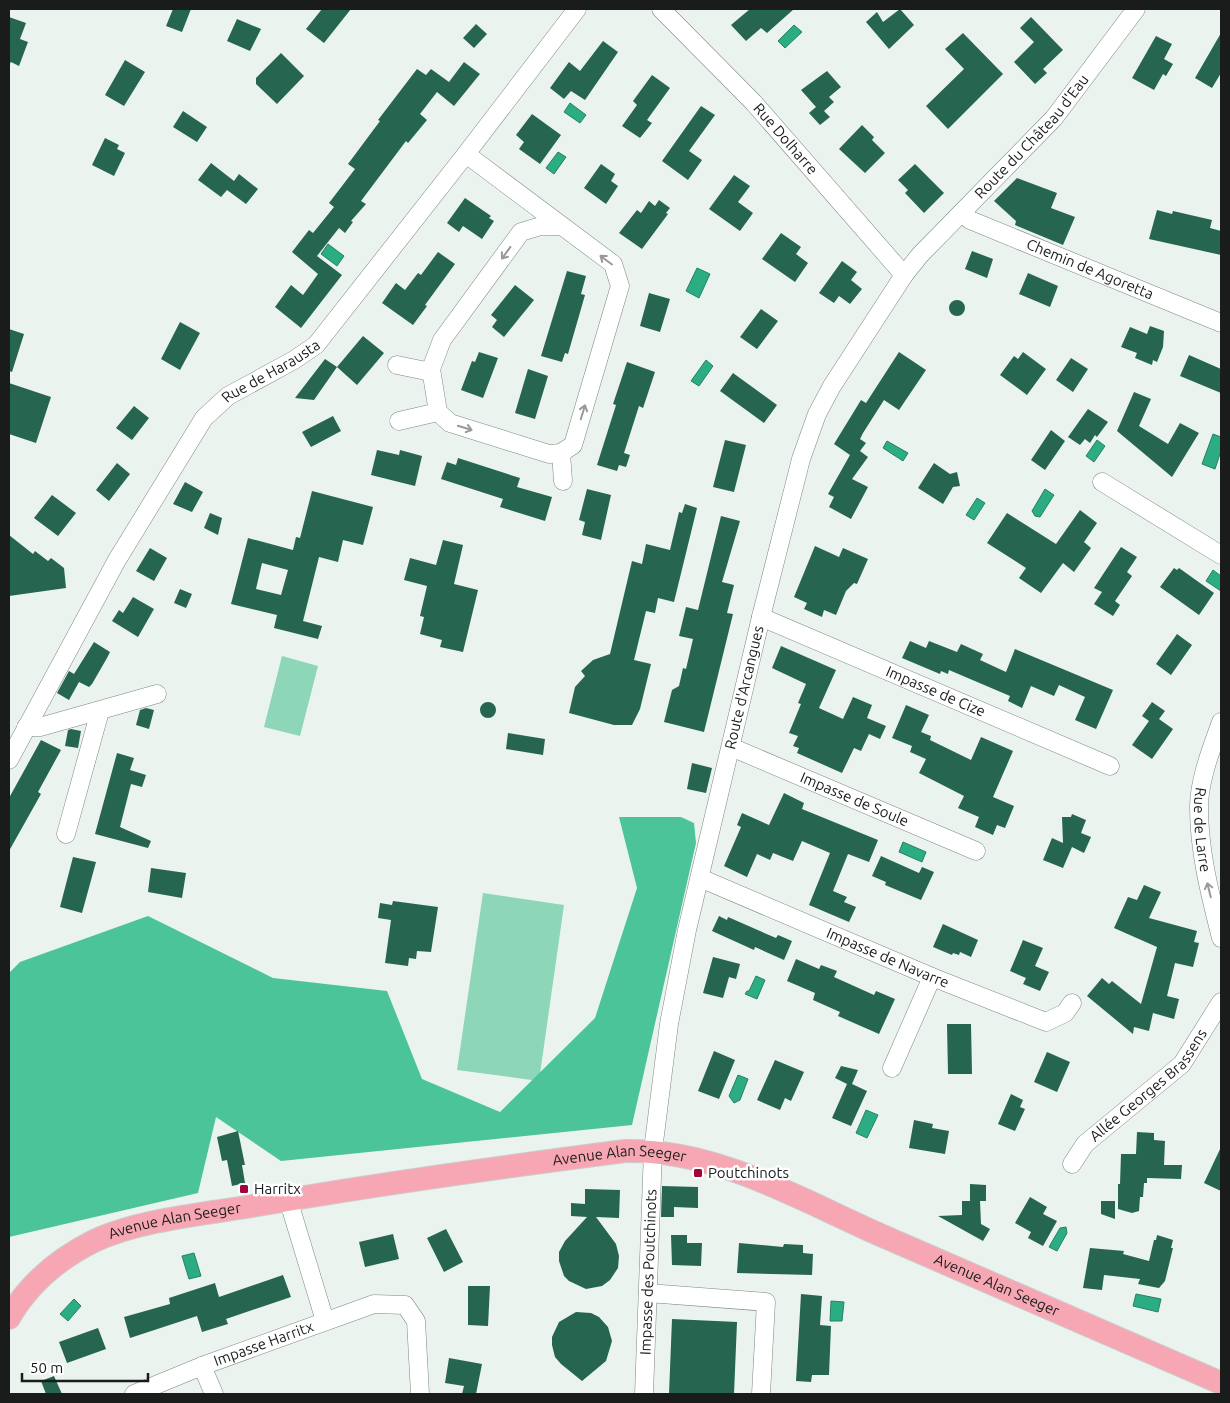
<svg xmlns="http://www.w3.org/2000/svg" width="1230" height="1403" font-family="Ubuntu,sans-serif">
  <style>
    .green { fill: #8ed6b8 }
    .forest { fill: #4bc499 }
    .water { fill: #2cac83; stroke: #268164 }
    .building { fill: #26654f; fill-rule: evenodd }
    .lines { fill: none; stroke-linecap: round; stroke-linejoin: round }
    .minor-casing { stroke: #7f8683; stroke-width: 19 }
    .major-casing { stroke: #cccdcd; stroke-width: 24 }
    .minor { stroke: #fff; stroke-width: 18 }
    .major { stroke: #f7a7b3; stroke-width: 22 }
    .oneway { stroke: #989998 }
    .poi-dot { fill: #a3053a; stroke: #fff; stroke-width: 2 }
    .labels { text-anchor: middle; stroke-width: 5; stroke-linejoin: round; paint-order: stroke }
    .street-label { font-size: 15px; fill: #191c1b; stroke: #fff }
    .poi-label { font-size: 15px; fill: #191c1b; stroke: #fff; text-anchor: start }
  </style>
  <rect width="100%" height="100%" fill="#ebf3ef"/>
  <path class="green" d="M282 656 318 666 300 736 264 727Z
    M483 893 564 905 539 1081 457 1070Z"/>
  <path class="forest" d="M619 817H681L694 823 696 843 632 1125 281 1161 216 1117 198 1193 9 1237V973L20 962 148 916 273 978 387 991 422 1079 500 1112 595 1018 637 888Z"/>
  <path class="water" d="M794 25 802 32 785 48 778 41Z
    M570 103 586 115 580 123 564 112Z
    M558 152 566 157 554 174 546 168Z
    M328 244 344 256 337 266 321 254Z
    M697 268 710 274 699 298 686 291Z
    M706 360 713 366 699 386 691 381Z
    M1213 434 1221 437V451L1215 469 1202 464Z
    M1097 440 1105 446 1094 462 1086 456Z
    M887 441 908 453 903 461 883 448Z
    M1045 489 1054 495 1040 517 1035 516 1032 511Z
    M977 498 985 503 974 520 966 515Z
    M1213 570 1221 576V591L1206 581Z
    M903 842 926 852 922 862 899 852Z
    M756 976 765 980 757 999 745 994 747 991H749Z
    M738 1075 748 1079 740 1100 734 1103 729 1096Z
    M866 1110 878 1115 867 1138 856 1133Z
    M1066 1227 1067 1233 1057 1251 1049 1247 1060 1228Z
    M194 1253 201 1276 189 1279 182 1256Z
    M1136 1294 1161 1299 1158 1312 1133 1306Z
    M74 1299 81 1306 68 1321 60 1314Z
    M831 1301 844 1302 842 1321H830Z"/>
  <path class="building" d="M173 9H191L182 32 166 26Z
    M322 9H351L324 43 306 29Z
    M750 9H794L767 33 761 28 746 41 731 25Z
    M900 9 914 25 889 49 866 22 877 12 883 22Z
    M9 17 26 23 20 39 28 42 19 66 11 62 9 65Z
    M1031 17 1063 50 1043 69 1047 73 1035 84 1014 62 1034 42 1020 28Z
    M237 19 261 29 250 51 227 41Z
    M476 24 487 34 474 48 463 38Z
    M963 33 1003 74 948 129 926 106 964 69 945 49Z
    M1221 33V73L1212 88 1195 78Z
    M1156 36 1172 44 1164 59 1173 64 1166 76 1163 74 1154 90 1132 78Z
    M603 41 618 52 585 100 571 91 564 99 550 88 569 62 580 71Z
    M281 53 304 76 277 104 256 84V78Z
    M125 60 145 72 124 106 105 95Z
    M464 62 480 74 454 106 437 92 420 114 427 120 408 143 406 141 361 201 366 204 351 221 353 222 345 233 339 228 317 256 342 275 301 328 275 307 291 285 303 295 318 274 292 252 309 230 313 233 334 207 329 203 355 169 348 164 380 121 378 120 417 69 426 75 431 69 449 82Z
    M827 71 841 87 829 97 834 102 824 111 830 117 820 125 809 113 816 107 801 90Z
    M652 75 670 88 647 120 652 123 640 138 622 126 637 105 633 101Z
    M701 106 715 115 689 151 702 160 688 180 662 161Z
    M183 111 207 127 197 142 173 127Z
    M532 114 561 135 540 164 519 149 524 142 516 135Z
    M862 125 874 137 872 140 885 153 865 173 839 149Z
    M105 138 119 145 117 149 125 153 114 176 92 165Z
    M211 163 234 181 239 174 258 189 246 204 227 190 221 197 198 180Z
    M601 164 615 174 611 181 618 186 606 204 584 188Z
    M915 164 944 193 924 213 905 193 908 190 898 180Z
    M734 175 750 186 738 202 753 213 740 231 709 209Z
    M1017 178 1057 193 1051 208 1075 217 1063 245 1015 225 1016 221 994 201Z
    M465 198 491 216 489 218 494 221 482 239 463 226 459 232 447 223Z
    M659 200 670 208 666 213 668 214 642 249 619 233 637 210 641 213 649 201 655 206Z
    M1157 210 1172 214 1173 211 1212 220 1210 228 1221 231V255L1149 239Z
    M781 233 801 247 796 254 808 263 795 282 762 259Z
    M972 251 993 259 987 278 965 269Z
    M438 252 455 264 425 305 427 306 413 325 382 303 396 283 405 290 418 273 421 275Z
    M842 261 857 272 851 280 862 289 850 304 839 296 834 303 819 293Z
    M567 271 586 276 581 294 585 295 568 354 565 353 562 362 541 356Z
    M1028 273 1058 286 1050 307 1019 294Z
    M515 285 534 300 504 337 492 327 497 320 491 315Z
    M649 293 670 299 660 332 640 326Z
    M949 308a8 8 0 1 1 16 0a8 8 0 1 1-16 0Z
    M761 309 778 321 757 349 740 337Z
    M180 322 200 333 180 370 161 359Z
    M1150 326 1164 331 1163 347 1157 362 1153 360 1152 365 1135 358 1137 353 1121 347 1130 327 1147 334Z
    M9 329 24 334 12 372 9 371Z
    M363 336 384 353 357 385 337 367Z
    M479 352 498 358 483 398 461 390 472 361 475 362Z
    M899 352 926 370 899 410 884 400 863 433 860 439 866 443 860 451 868 457 852 479 868 487 851 519 829 507 834 497 828 494 850 455 834 444 861 400 866 403Z
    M1023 352 1046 369 1027 395 1000 375 1014 356 1018 359Z
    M1189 355 1221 369V393L1180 376Z
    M1071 358 1088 369 1073 392 1056 380Z
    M325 359 337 367 314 400 295 398Z
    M627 362 655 372 643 408 639 406 624 453 630 455 626 467 619 465 617 471 597 465 616 405 613 404Z
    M528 369 548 376 535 419 515 413Z
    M733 373 777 405 764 423 720 391Z
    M9 383 51 397 36 443 9 434Z
    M1134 392 1151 399 1139 426 1168 444 1180 423 1199 433 1172 477 1117 431Z
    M134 406 149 418 132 440 116 428Z
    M1088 409 1108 422 1097 437 1095 435 1090 443 1085 439 1080 445 1068 437Z
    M333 416 341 431 311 447 302 432Z
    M1051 430 1065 441 1045 470 1031 460Z
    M725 440 746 445 734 492 713 487Z
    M377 450 399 455 400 450 422 456 415 486 371 475Z
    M458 458 520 478 517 487 552 497 545 521 500 507 503 499 441 479 447 462 456 465Z
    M117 463 130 474 109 501 96 490Z
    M934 463 950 474 957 472 960 486 953 487 943 504 918 488Z
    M185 482 203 492 192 512 173 504Z
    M587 489 611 495 601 540 582 535 585 522 579 520Z
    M312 491 373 507 363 545 343 540 338 562 319 557 303 621 322 626 318 639 274 628 277 615 231 604 248 538 293 550 296 537 300 538ZM262 563 288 570 281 595 256 589Z
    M52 495 76 513 58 536 34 518Z
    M685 504 697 508 674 602 658 598 655 613 646 611 634 660 651 664 640 709 632 725H614L569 713 575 687 585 676 581 671 593 660 610 654 632 561 642 564 646 544 670 550 679 512 682 513Z
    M1080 510 1097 523 1084 542 1091 548 1074 572 1063 563 1041 593 1019 578 1026 568 987 543 1007 513 1056 544Z
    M210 513 222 518 218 535 204 528Z
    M721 516 740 521 722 582 734 585 727 613 733 614 704 732 664 722 672 690 679 686 683 668 686 669 693 639 679 636 686 607 698 610Z
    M9 535 33 554 35 551 48 561 51 558 64 568 66 588 9 596Z
    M443 540 463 545 454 584 478 590 463 652 440 647 442 640 420 634 424 617 420 616 427 586 404 580 410 558 436 565Z
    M815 546 839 557 843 548 868 559 857 584 854 583 846 591 836 615 824 610 822 617 804 609 807 603 794 597Z
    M1121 547 1137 557 1127 572 1132 576 1115 601 1120 605 1113 616 1094 604 1102 592 1094 588Z
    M150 548 167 558 154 581 136 571Z
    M1174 568 1177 570 1179 568 1214 593 1199 615 1160 587Z
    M180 589 192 594 186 608 174 603Z
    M133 597 154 609 138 637 112 621 119 610 123 613Z
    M1177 634 1192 645 1171 675 1156 664Z
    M910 641 926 648 929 641 957 652 961 644 983 654 980 660 1006 672 1015 649 1113 690 1096 729 1075 720 1085 697 1059 685 1054 696 1031 686 1022 708 1008 701 1010 696 949 670 948 674 941 671 940 674 902 658Z
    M94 642 110 652 107 658 92 684 89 687 79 682 69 700 57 693 69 671 74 674Z
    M781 646 836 670 819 708 843 719 853 697 872 705 867 718 886 726 880 739 869 734 861 751 854 748 842 773 797 753 799 748 793 746 798 736 789 733 801 704 798 703 806 684 772 668Z
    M1152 702 1165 711 1159 719 1173 729 1152 759 1132 745 1149 721 1142 716Z
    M480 710a8 8 0 1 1 16 0a8 8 0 1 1-16 0Z
    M906 705 929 715 921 732 931 736 930 740 971 760 981 737 1013 751 993 797 1014 806 1005 828 997 825 993 835 975 827 979 817 958 808 964 796 919 773 926 759 910 752 912 746 892 738Z
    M146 708 154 710 149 729 136 725 140 710Z
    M71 729 81 731 78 748 65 746 68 730Z
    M508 733 545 739 543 755 506 749Z
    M41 740 61 750 38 792 41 794 9 851V798Z
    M117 753 134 758 130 770 146 775 142 787 131 784 120 827 151 841 148 848 95 834Z
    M692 763 712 768 706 793 687 789Z
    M784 793 804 803 802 809 878 840 869 862 848 854 833 891 847 897 844 902 856 907 849 922 809 905 830 853 802 841 793 861 773 853 770 860 757 854 747 877 724 866 741 827 737 825 742 813 769 825Z
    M1072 814 1086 820 1081 833 1091 837 1084 853 1072 847 1063 868 1043 860 1052 838 1063 843 1062 817H1071Z
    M881 856 919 873 922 867 934 872 921 900 885 885 886 882 872 876Z
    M73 857 96 862 82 913 60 907Z
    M151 868 186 873 182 898 148 892Z
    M1144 885 1161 892 1149 918 1197 931 1194 942 1199 943 1193 967 1175 963 1167 996 1179 999 1174 1019 1153 1013 1149 1031 1134 1027 1133 1034 1087 996 1102 978 1109 984 1112 981 1141 1004 1157 947 1114 928 1128 897 1137 900Z
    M393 901 438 907 431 952 417 951 416 959 409 958 408 966 385 963 391 920 378 918 380 903 392 905Z
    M719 916 727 920 728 917 776 938 778 935 792 941 784 960 755 947 754 950 712 931Z
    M943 924 978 940 971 957 960 952 959 955 953 953 952 955 933 947Z
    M1023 940 1043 948 1035 966 1049 972 1040 991 1023 984 1026 978 1010 971Z
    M713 957 740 964 736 979 729 977 723 998 703 993Z
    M796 959 819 969 821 965 837 971 834 977 874 995 876 991 895 999 879 1034 838 1016 840 1012 813 1000 815 993 787 981Z
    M947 1024H971L972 1074H948Z
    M714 1051 735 1060 719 1099 698 1091Z
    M1047 1052 1070 1062 1057 1092 1034 1082Z
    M775 1060 804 1072 791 1101 785 1098 780 1110 757 1100Z
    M841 1066 858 1070 852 1084 867 1091 851 1126 832 1118 847 1084 835 1078Z
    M1011 1094 1023 1100 1020 1107 1025 1109 1015 1131 998 1124Z
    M914 1120 933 1124 932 1128 949 1131 945 1154 909 1148Z
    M238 1131 245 1165H242L245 1183 232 1186 227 1160 222 1161 217 1137Z
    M1137 1132 1154 1133V1140L1165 1141 1164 1165H1182L1181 1179 1147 1178V1183H1144L1143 1197H1140L1139 1211 1132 1213 1118 1209V1184H1120L1121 1154H1136Z
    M1221 1147V1191L1204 1183Z
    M970 1184 986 1185V1201H980L981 1224 990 1229 983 1241 938 1216 962 1215V1201H970Z
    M662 1186 698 1187V1208L674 1207V1217H661Z
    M585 1189 620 1190 619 1218 596 1217 616 1244 619 1256 618 1268 610 1280 602 1286 586 1289 569 1281 564 1276 559 1261V1252L565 1241 587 1217 571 1216V1203L585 1204Z
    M1030 1197 1047 1207 1043 1214 1057 1221 1043 1246 1028 1238 1031 1232 1015 1223Z
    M1101 1201H1115V1219L1101 1214Z
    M446 1229 463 1262 444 1272 427 1238Z
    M393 1234 399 1259 365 1267 359 1242Z
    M671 1235H687V1243H702L701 1266 672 1265Z
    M1157 1235 1173 1240 1171 1248H1173L1165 1281 1159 1288 1138 1284 1140 1279 1104 1275 1102 1290 1083 1288 1090 1248 1124 1251 1123 1254 1149 1261 1154 1240H1156Z
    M739 1243 783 1247 784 1244 803 1245V1253L813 1254 812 1275 737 1273Z
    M283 1275 291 1297 226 1319 228 1324 202 1332 197 1316 130 1338 124 1317 170 1304 169 1298 215 1283 219 1297Z
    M468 1286H490L488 1326 468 1325Z
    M801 1294 822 1296 820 1325 831 1326 829 1375H812L811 1382 796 1381Z
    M576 1312 591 1313 599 1317 608 1327 612 1341 606 1361 582 1381 561 1364 555 1357 552 1345V1337L559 1322Z
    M672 1319 737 1322 734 1394H669Z
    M98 1328 106 1349 67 1363 59 1342Z
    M449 1358 482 1364 476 1394H462L464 1386 445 1383Z
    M54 1376 62 1394H46L41 1381Z"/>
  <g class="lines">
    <defs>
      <g id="minor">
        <path id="s1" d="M661 9 754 103 904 275"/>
        <path d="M466 154 613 264 620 286 573 445 561 453 549 454 450 423 438 412 431 369 442 340 521 232 541 226H561"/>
        <path id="s2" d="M962 212 970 220 1221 323"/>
        <path d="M397 365 431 372"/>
        <path d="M399 421 438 412"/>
        <path d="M561 453 563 481"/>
        <path d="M1102 482 1221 555"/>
        <path id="s3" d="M761 617 1110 766"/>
        <path id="s4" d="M1221 722C1212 747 1199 780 1199 807 1199 852 1210 894 1221 938"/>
        <path d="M26 727H40L157 694"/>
        <path id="s5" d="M731 747 976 851"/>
        <path id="s6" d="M9 760 117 560 204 418 228 396 294 360 316 345 466 154 577 9"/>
        <path d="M66 834 100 711"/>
        <path id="s7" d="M700 878 932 977 1046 1022 1065 1013 1072 1003"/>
        <path d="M892 1068 932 977"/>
        <path id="s8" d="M1072 1164 1085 1144 1182 1064 1221 1002"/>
        <path d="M288 1199 325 1321"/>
        <path d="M648 1293 766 1302 761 1394"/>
        <path d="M202 1366 214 1394"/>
        <path id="s9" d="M134 1394 202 1366 374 1304 405 1305 416 1321 420 1394"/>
        <path id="s10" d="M644 1394 653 1150 669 1024 687 930 761 617 801 459 817 414 832 386 904 275 920 255 1054 118 1136 9"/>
      </g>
      <g id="major">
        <path id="s11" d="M9 1318C29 1283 58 1259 94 1241 138 1220 204 1214 252 1206 376 1184 501 1167 625 1151 718 1149 802 1201 885 1237 997 1285 1109 1334 1221 1383"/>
      </g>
    </defs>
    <use href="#minor" class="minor-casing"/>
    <use href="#major" class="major-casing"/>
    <use href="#minor" class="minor"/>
    <use href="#major" class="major"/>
  </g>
  <defs><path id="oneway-shaft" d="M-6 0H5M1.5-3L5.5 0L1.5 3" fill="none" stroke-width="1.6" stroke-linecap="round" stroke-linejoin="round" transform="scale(1.25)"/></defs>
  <g class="oneway">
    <use href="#oneway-shaft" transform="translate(506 253) rotate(126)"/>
    <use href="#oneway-shaft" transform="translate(606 260) rotate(-143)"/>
    <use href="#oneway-shaft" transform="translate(583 412) rotate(-73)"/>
    <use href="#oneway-shaft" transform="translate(465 428) rotate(17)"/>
    <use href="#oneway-shaft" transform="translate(1209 890) rotate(-104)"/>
  </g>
  <g class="poi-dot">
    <rect x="693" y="1168" width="10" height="10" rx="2.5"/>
    <rect x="239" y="1184" width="10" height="10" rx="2.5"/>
  </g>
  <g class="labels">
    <g class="street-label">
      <text dy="5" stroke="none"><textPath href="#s10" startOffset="1352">Route du Château d'Eau</textPath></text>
      <text dy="5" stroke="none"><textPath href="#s1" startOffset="180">Rue Dolharre</textPath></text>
      <text dy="5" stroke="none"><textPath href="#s2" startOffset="141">Chemin de Agoretta</textPath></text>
      <text dy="5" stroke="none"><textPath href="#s6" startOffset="476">Rue de Harausta</textPath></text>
      <text dy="5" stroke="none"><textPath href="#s10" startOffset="716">Route d'Arcangues</textPath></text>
      <text dy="5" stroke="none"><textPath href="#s3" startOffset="190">Impasse de Cize</textPath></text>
      <text dy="5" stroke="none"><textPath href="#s5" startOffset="134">Impasse de Soule</textPath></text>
      <text dy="5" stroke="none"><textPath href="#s4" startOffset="111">Rue de Larre</textPath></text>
      <text dy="5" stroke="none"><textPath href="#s7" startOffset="204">Impasse de Navarre</textPath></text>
      <text dy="5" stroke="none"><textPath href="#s8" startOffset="111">Allée Georges Brassens</textPath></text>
      <text dy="5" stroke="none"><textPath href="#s11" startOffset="650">Avenue Alan Seeger</textPath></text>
      <text dy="5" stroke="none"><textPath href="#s11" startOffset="200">Avenue Alan Seeger</textPath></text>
      <text dy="5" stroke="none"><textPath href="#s10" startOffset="122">Impasse des Poutchinots</textPath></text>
      <text dy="5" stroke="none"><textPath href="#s11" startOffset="1054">Avenue Alan Seeger</textPath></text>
      <text dy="5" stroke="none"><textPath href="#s9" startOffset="139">Impasse Harritx</textPath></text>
    </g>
    <g class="poi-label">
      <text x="708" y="1178">Poutchinots</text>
      <text x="254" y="1194">Harritx</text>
    </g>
  </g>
  <rect width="1230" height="1403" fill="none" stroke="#191c1b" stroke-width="20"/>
  <path d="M22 1373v8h126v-8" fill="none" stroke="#191c1b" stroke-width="2.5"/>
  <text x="30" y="1373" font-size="15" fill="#191c1b" stroke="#ffffff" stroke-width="4" paint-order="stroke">50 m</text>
</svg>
